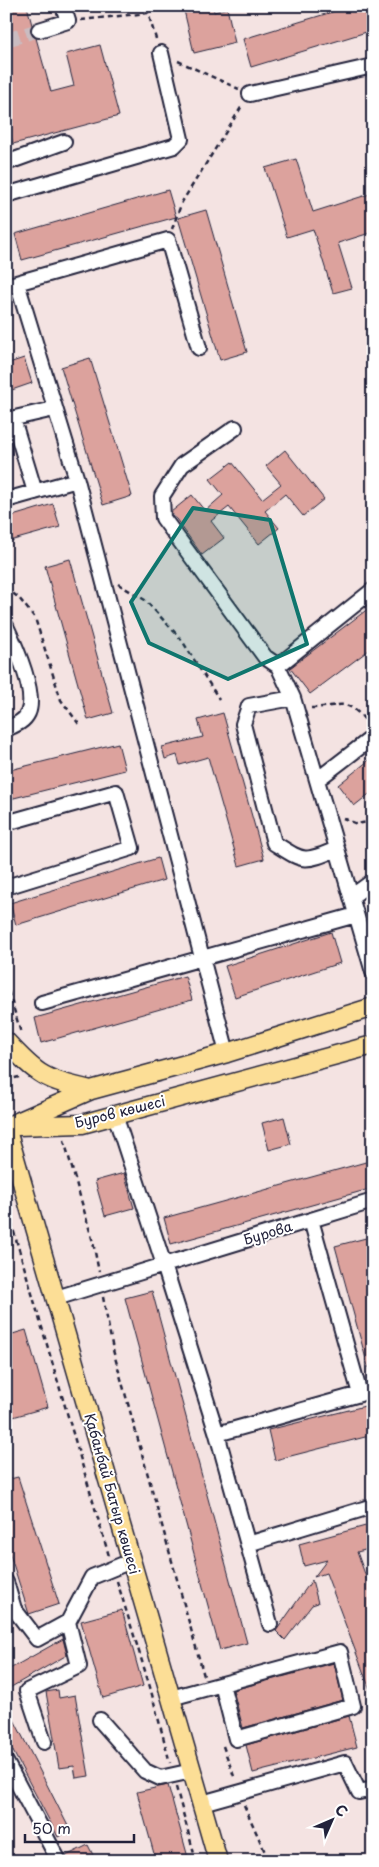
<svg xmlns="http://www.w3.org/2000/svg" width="379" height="1867" font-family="'Playpen Sans',sans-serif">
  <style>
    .building { fill: #dca29d; stroke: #22223b }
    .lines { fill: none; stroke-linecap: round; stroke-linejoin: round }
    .minor-tunnel { stroke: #cabcc1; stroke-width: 14; stroke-dasharray: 14 7; stroke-linecap: butt }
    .minor-casing { stroke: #22223b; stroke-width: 18 }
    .major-casing { stroke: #22223b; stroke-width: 21 }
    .path { stroke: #22223b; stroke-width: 2.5; stroke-dasharray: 5 4; stroke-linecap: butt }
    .minor { stroke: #fff; stroke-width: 14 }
    .major { stroke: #fcde96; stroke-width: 18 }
    .marked { fill: #0f766e; fill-opacity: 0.2; stroke: #0f766e; stroke-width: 4; stroke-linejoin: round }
    .labels { text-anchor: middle; stroke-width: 4; stroke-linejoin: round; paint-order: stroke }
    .street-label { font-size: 14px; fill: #22223b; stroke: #fff }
  </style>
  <rect width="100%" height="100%" fill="#f4e3e2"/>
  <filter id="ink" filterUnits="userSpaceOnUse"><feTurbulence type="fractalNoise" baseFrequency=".02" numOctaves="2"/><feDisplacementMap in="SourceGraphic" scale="10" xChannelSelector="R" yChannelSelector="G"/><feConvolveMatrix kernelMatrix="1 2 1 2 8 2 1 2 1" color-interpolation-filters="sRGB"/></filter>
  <g filter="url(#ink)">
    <path class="building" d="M6 6H27L32 25 31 32 36 38 51 92 74 86 66 54 100 45 119 116 13 144 6 116Z
      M183 6H213L214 12 227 8 235 43 194 53Z
      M352 6H373V30L251 67 243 39Z
      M296 159 313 212 373 193V232L338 243 352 288 333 293 313 229 287 237 265 168Z
      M168 190 176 217 22 260 15 234Z
      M206 210 247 352 220 360 178 218Z
      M24 358 32 383 6 392V364Z
      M90 358 132 496 103 505 61 367Z
      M285 450 324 499 303 516 285 494 265 511 279 528 259 544 229 507 211 521 224 538 202 555 171 512 192 495 205 511 223 495 210 479 232 462 262 499 281 484 266 466Z
      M53 504 60 527 6 542V518Z
      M70 559 113 713 88 720 45 566Z
      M373 605V647L310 694 290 668Z
      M223 713 264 859 239 866 208 757 180 765 177 755 165 759 162 747 203 737 198 720Z
      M118 743 125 770 6 800V771Z
      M373 757V791L354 806 338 785Z
      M158 858 164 880 16 925 10 903Z
      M331 932 340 963 235 997 225 966Z
      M185 976 192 1000 41 1043 35 1018Z
      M284 1117 291 1144 269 1150 262 1123Z
      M373 1160V1188L171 1244 164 1218Z
      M124 1173 134 1208 105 1216 95 1181Z
      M366 1238 373 1265V1370H369L335 1246Z
      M152 1291 247 1643 220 1650 125 1298Z
      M26 1330 48 1407 6 1419V1336Z
      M373 1404V1435L275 1460 268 1430Z
      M18 1477 59 1604 29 1614 6 1542V1480Z
      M373 1524V1548L357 1552 373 1596 372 1695 326 1573 314 1577 327 1560 304 1566 299 1544Z
      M312 1580 318 1603 312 1605 285 1640 276 1631Z
      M122 1610 143 1686 103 1698 81 1621Z
      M63 1639 67 1655 6 1690V1671Z
      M334 1663 343 1700 243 1728 233 1690Z
      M58 1690 59 1698 75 1695 89 1776 76 1778 74 1766 59 1768 46 1692Z
      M6 1704 70 1830 58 1837 6 1738Z
      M349 1716 357 1747 253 1773 246 1745Z
      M168 1785 189 1861H156L137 1792Z
      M88 1845 96 1861H68L66 1856Z"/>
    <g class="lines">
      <path class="minor-tunnel" d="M6 40 39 30"/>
      <defs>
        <path id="minor" d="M39 30 68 21 63 6
          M250 94 373 66
          M6 163 64 142
          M6 195 174 146 181 139 161 53
          M17 283 77 480 227 1053
          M6 286 168 240 199 348
          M13 419 35 492
          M6 420 54 409
          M235 428 182 465 162 496 163 518 265 657 278 666 293 698 373 972
          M6 500 77 480
          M6 626C15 645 37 693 28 713 24 722 15 725 6 729
          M278 666 373 590
          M293 698 249 706 243 724 274 843C304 862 303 863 337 849
          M317 780 373 737
          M6 823 116 792 132 848 6 887
          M351 897 373 881
          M42 1003 356 915
          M56 1298 164 1265 115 1115
          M217 1434 164 1265 373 1201
          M248 1544 373 1506
          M6 1582 14 1609 37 1639 68 1622 92 1577 131 1561
          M270 1624 217 1434 360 1394 311 1220
          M171 1698 340 1652 353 1706 236 1739 222 1684
          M100 1720 145 1771 160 1778 192 1771
          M44 1742 27 1691 79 1666 68 1622
          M6 1762 59 1861
          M202 1803 345 1763 359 1792 373 1789"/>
        <path id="major" d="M6 1041C38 1076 45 1080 91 1090
          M17 1126 82 1124 373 1045
          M6 1127 218 1861
          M6 1127 91 1090 227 1053 373 1007"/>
      </defs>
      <use href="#minor" class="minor-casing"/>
      <use href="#major" class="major-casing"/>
      <path class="path" d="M81 20 148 13 156 39
        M178 61 239 89
        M172 229 182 202 242 106
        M118 584 145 600 181 639 219 699
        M6 588 19 598 35 618 61 700 81 727
        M311 708C342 707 346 695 369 725
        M343 818 357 824 373 821
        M6 983 21 1033
        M6 1080 19 1077
        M64 1140 93 1242 99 1272
        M6 1205 109 1556
        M103 1297 113 1350 204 1676
        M117 1581 150 1687 170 1763
        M223 1746 235 1779
        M176 1787 196 1861
        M244 1805 269 1861"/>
      <use href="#minor" class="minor"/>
      <use href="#major" class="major"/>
    </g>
  </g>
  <path class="marked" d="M193 508 270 520 307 644 228 679 149 643 131 602Z"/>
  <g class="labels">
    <g class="street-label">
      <text transform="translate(120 1112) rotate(-14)" y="5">Буров көшесі</text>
      <text transform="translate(268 1233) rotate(-17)" y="5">Бурова</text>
      <text transform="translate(112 1494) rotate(74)" y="5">Қабанбай Батыр көшесі</text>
    </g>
  </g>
  <rect width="379" height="1867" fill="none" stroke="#fff" stroke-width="25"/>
  <rect x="12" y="12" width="354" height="1842" fill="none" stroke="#22223b" stroke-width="2" filter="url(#ink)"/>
  <g transform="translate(332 1820) rotate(45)" stroke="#ffffff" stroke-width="4" paint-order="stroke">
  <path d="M0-4L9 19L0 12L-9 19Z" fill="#22223b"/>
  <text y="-8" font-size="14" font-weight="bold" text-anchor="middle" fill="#22223b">С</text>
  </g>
  <path d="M25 1834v8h109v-8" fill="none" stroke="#22223b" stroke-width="2.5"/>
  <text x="32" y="1834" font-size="15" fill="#22223b" stroke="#ffffff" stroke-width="4" paint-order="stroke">50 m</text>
</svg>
